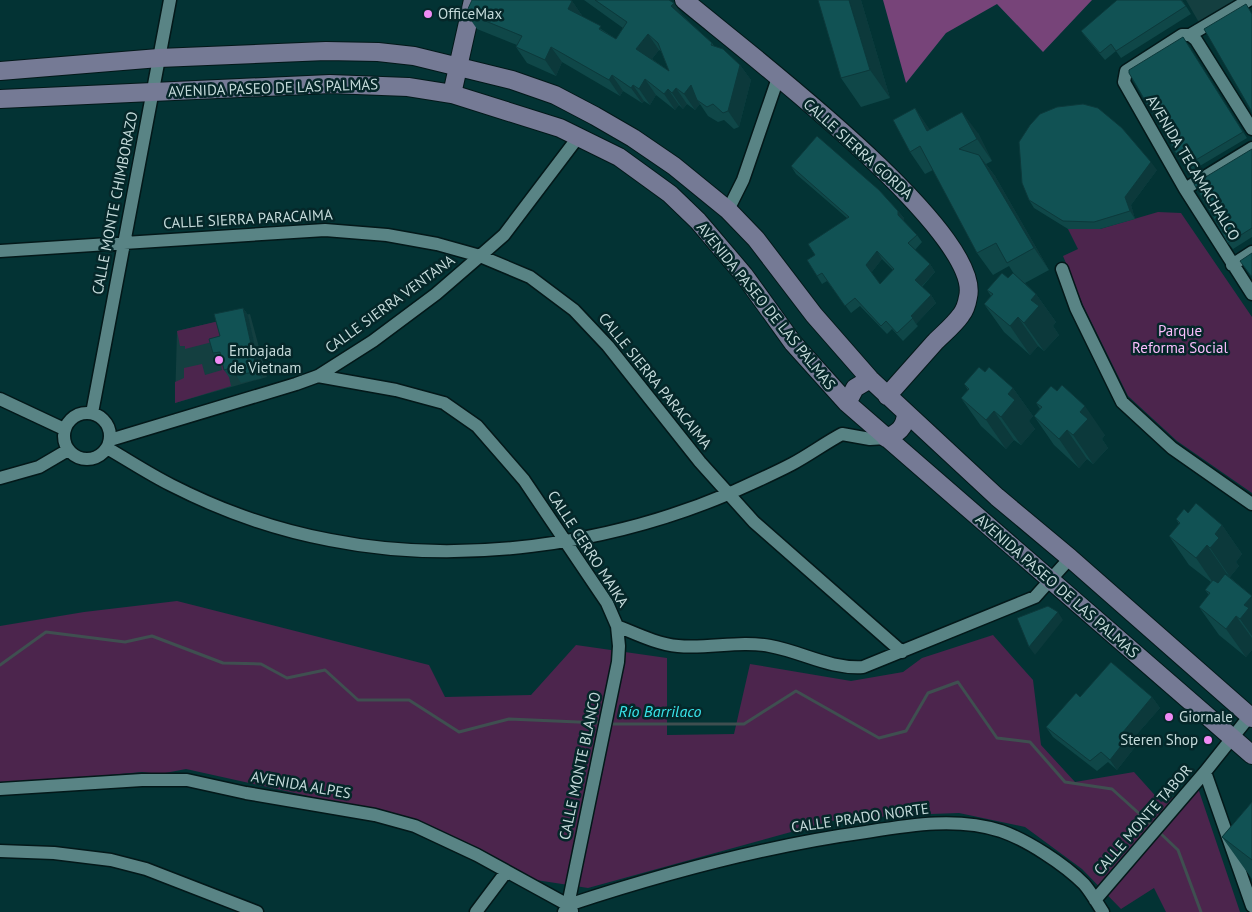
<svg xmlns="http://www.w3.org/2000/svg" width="1252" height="912" font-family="'PT Sans',sans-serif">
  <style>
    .built { fill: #143f40 }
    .green { fill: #4c254d }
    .forest { fill: #774479 }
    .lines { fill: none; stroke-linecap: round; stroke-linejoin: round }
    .stream { stroke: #3f4f50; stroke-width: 3 }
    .street-casing { stroke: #031819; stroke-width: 15 }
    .secondary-casing { stroke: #031819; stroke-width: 20 }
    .street { stroke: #598485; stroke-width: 12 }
    .secondary { stroke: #757a95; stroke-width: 18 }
    .wall { fill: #0f4748; fill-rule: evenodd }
    .shaded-wall { fill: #0c393b }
    .building { fill: #115254; stroke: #0c393b; fill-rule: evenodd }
    .poi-dot { fill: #f08bf5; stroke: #052729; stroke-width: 2 }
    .labels { text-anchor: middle; stroke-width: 5; stroke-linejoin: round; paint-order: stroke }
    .poi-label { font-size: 15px; fill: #c4dada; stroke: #052729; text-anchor: start }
    .street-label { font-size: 15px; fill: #c4dada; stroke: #052729 }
    .park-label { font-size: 15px; fill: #fbbefd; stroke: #052729 }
    .water-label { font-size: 16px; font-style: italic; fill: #39e5eb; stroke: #052729 }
  </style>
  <rect width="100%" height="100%" fill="#033334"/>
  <path class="built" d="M1186 0H1242L1201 26Z
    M250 314 267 377 175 403 177 331Z"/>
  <path class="green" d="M1158 212 1181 213 1252 317V493L1177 441 1128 396 1083 305 1063 256 1078 249 1068 229H1100Z
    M219 321 224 339 185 349V346H180L177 331Z
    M225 359 231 386 175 403V382L184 378V368L202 364 205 375 222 370 220 360Z
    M177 601 429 665 445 697 531 695 576 645 667 658V735L734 734 750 664 851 681 903 672 922 658 993 635 1033 680 1041 745 1075 782 1134 772 1161 802 1198 788 1240 912H1166L1154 888 1121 909 1082 869 1025 827 959 813 903 815 831 821 588 888 536 880 376 811 186 769 160 774 142 772 0 785V626L84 612Z"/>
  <path class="forest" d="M883 0H1092L1043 52 997 4 946 33 906 83Z"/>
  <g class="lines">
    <path class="stream" d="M0 665 46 632 125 642 152 636 223 663 261 664 287 678 325 670 358 700H409L459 732 509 719 601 723
      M610 724H744L796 691 879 738 906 731 928 693 958 682 997 738 1030 742 1065 782 1112 789 1154 827
      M1159 832 1178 850 1201 912"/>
    <defs>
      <path id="street" d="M1249 0 1190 35H1182L1126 71 1124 82 1185 189 1252 294
        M1190 35 1196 40 1252 129
        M1185 189 1252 148
        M728 210 743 180 778 78
        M0 251 325 230 387 235 437 244 480 256 530 277 574 310 608 346 700 462 754 522 902 652
        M1232 265 1252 252
        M1062 269 1076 308 1122 402 1172 448 1252 504
        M318 376 396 390 444 403 477 426 524 480 607 603 617 626 619 646 618 662 568 905 564 912
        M0 399 64 429
        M64 436a23 23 0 1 1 46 0a23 23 0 1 1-46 0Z
        M92 413 170 0
        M110 440 296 384 318 376 373 341 436 294 480 256 504 235 579 136
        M107 448C128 460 149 474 171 485 220 510 276 530 330 540 460 566 607 545 728 494 750 484 771 475 792 464 809 455 825 443 842 434L870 439 886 438
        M0 478 39 467 68 450
        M617 626C637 634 657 644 678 646 709 649 740 640 770 646 803 652 829 669 863 667L1035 597 1070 558
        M1205 772 1252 906
        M0 789 142 780H187L246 793 375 815 415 826 477 855 568 905 572 911
        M0 851 54 853 111 860 146 869 257 912
        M1095 900 1205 772 1252 713
        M568 905C665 873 764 846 866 832 910 825 957 817 1001 831 1027 840 1064 864 1084 884 1091 892 1097 903 1103 912
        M476 912 506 872"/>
      <path id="secondary" d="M684 0C736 44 984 231 968 297 967 303 965 310 961 315 954 325 944 333 935 342 919 360 903 378 887 396
        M0 71 159 58 326 51 378 52 414 56 512 80 555 95 595 116 633 138 674 166 728 210 756 239 814 315 870 379 997 497 1070 558 1252 718
        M452 94 473 0
        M0 99 330 84 408 87 452 94 560 128 619 157 670 194 698 221 744 275 793 343 847 403 1252 755
        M847 403 855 388 870 379
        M886 438C898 433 905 428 906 414"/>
    </defs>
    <use href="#street" class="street-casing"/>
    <use href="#secondary" class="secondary-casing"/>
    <use href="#street" class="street"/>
    <use href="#secondary" class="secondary"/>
  </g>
  <path class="wall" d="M584 0H669L683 16 712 43 714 46 740 65 751 80 739 127 734 129 724 120 718 122 708 116 700 104 695 110 687 104 683 109 679 105 675 110 656 95 650 105 644 101 642 103 623 91 620 96 562 62 556 76 527 63 516 47 517 45 477 29 466 13 572 1 583 17 616 39 623 28ZM659 50 661 51 669 71 652 59Z
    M861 0 890 98 861 107 841 78Z
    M1182 0 1191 14 1121 58 1116 51 1105 60 1087 39 1081 31Z
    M1183 37 1247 138 1188 173 1184 167Z
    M915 108 929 129 978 133 992 161 986 164 995 176 1049 270 1025 283 1036 294 1056 322 1053 326 1059 335 1044 351 1038 346 1030 355 1004 332 984 304 991 296 987 290 1014 274 1009 266 993 275 977 253 933 170 925 174 910 152Z
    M1252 149V237L1233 249 1228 243Z
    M791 166 898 211 904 218 903 221 917 235 922 242 915 250 930 264 935 272 922 287 931 295 936 303 916 324 918 326 903 341 892 329 887 334 860 306 851 313 827 281 822 284 807 260 815 255 847 218 796 174ZM882 259 893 270 880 284 871 273Z
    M1157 170 1131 205 1135 219 1100 229H1068L1034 208 1029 200Z
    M243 308 248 315 262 378 241 383 236 375 229 377 224 370 222 359 218 360 213 353 220 336Z
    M985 372 1013 388 1033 416 1029 421 1035 429 1021 445 1014 440 1006 449 981 426 961 398 968 390 964 384Z
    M1036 403 1105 435 1102 439 1108 448 1093 464 1087 459 1079 468 1054 445 1034 416 1040 409Z
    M1188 513 1222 525 1242 554 1236 562 1239 566 1230 577 1227 574H1226L1252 596V650L1246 657 1219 635 1199 607 1209 595 1205 590 1211 582 1189 565 1169 536 1179 524 1176 519Z
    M1080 697H1152L1160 708 1131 741 1135 747 1117 770 1108 762 1097 771 1053 737 1046 727Z
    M1252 802V879L1222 837Z"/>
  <path class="shaded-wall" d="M849 0H861L890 98 870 70Z
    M572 1 583 17 568 9Z
    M674 3 685 19 671 6Z
    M648 34 659 50 647 65 636 49Z
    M551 47 562 62 556 76 545 60Z
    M740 65 751 80 739 127 728 111Z
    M612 75 623 91 620 96 609 80Z
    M645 79 656 95 650 105 639 89Z
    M633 85 644 101 642 103 631 88Z
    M691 85 697 100 700 104 695 110 684 94Z
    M676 88 687 104 683 109 672 93Z
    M668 89 679 105 675 110 664 94Z
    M915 108 930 130 927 131Z
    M962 112 978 133 992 161 977 139Z
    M979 155 995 176 1049 270 1034 248Z
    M1151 162 1157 170 1131 205 1135 219 1130 211 1125 197Z
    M898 211 904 218 903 223 898 215Z
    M877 251 882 259 871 273 866 265Z
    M930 264 935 272 920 288 915 280Z
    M1036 294 1056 322 1053 326 1059 335 1044 351 1024 323 1031 300Z
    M931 295 936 303 916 324 911 316Z
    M243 308 248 315 262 378 257 371Z
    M1018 317 1038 346 1030 355 1010 326Z
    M1013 388 1033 416 1029 421 1035 429 1021 445 1001 417 1008 394Z
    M1085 406 1105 435 1102 439 1108 448 1093 464 1073 435 1080 412Z
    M994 411 1014 440 1006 449 986 420Z
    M1067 430 1087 459 1079 468 1059 439Z
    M1222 525 1242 554 1236 562 1239 566 1230 577 1210 548 1215 534Z
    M1207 545 1227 574 1216 587 1196 558Z
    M1252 596V636L1240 619 1244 605Z
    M1058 612 1063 620 1035 655 1029 647Z
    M1236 616 1252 638V650L1246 657 1226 629Z
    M1152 697 1160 708 1131 741 1135 747 1117 770 1110 760 1123 732Z"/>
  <path class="building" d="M472 0H570L572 1 568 9 601 26 599 29 616 39 627 22 595 0H669L674 3 671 6 712 43 711 45 723 49 740 65 728 111 723 113 713 104 707 107 697 100 691 85 684 94 676 88 672 93 668 89 664 94 645 79 639 89 633 85 631 88 612 75 609 80 551 47 545 60 516 47 522 36 466 13ZM648 34 658 43 669 71 636 49Z
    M818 0H849L870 70 841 78Z
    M1117 0H1181L1186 6 1116 51 1111 44 1100 53 1081 31Z
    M1246 4 1252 14V112L1204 29Z
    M1183 37 1243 132 1184 167 1129 73V70Z
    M1083 104 1098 108 1122 128 1151 162 1125 197 1130 211 1094 222 1063 221 1029 200 1022 183 1019 142 1030 125 1040 114 1057 107Z
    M915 108 927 131 962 112 977 139 959 149 979 155 1034 248 1007 263 996 243 977 253 920 146 910 152 893 120Z
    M817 136 879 190 898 211V215L917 235 908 243 930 264 915 280 931 295 911 316 913 318 897 333 886 321 881 326 855 298 845 306 822 273 817 276 807 260 815 255 808 244 849 217 791 166ZM877 251 894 269 880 284 866 265Z
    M1252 149V228L1228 243 1194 184Z
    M1252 253V275L1251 276 1240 261Z
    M1002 273 1008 278 1013 273 1036 294 1031 300 1039 306 1024 323 1018 317 1010 326 984 304 993 294 987 290Z
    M243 308 257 371 236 376 234 367 224 370 220 352 213 353 209 339 220 336 214 314Z
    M979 367 985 372 989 367 1013 388 1008 394 1015 400 1001 417 994 411 986 420 961 398 969 389 964 384Z
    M1062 385 1085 406 1080 412 1088 419 1073 435 1067 430 1059 439 1034 416 1042 407 1036 403 1051 386 1057 391Z
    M1196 503 1222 525 1215 534 1219 538 1210 548 1207 545 1196 558 1169 536 1180 523 1176 519 1184 509 1188 513Z
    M1225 574 1252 596 1244 605 1249 608 1240 619 1236 616 1226 629 1199 607 1210 593 1205 590 1213 580 1218 583Z
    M1048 606 1058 612 1029 647 1017 618Z
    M1111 662 1152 697 1123 732 1128 737 1110 760 1101 752 1090 761 1046 727 1076 693 1080 697Z
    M1252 802V860L1222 837Z"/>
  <g class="poi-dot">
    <circle cx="428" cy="14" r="5"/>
    <circle cx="219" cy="360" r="5"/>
    <circle cx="1169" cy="717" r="5"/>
    <circle cx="1208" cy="740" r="5"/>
  </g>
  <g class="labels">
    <g class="poi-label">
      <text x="438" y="19">OfficeMax</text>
      <text x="229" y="356">Embajada<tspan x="229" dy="17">de Vietnam</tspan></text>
      <text x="1179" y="722">Giornale</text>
      <text x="1198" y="745" text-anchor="end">Steren Shop</text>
    </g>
    <g class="street-label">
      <text transform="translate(273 88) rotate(-2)" y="5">AVENIDA PASEO DE LAS PALMAS</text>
      <text transform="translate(858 149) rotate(42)" y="5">CALLE SIERRA GORDA</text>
      <text transform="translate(1193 168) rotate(59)" y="5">AVENIDA TECAMACHALCO</text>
      <text transform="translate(115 203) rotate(-79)" y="5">CALLE MONTE CHIMBORAZO</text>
      <text transform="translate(248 219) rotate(-3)" y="5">CALLE SIERRA PARACAIMA</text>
      <text transform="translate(390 304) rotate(-36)" y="5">CALLE SIERRA VENTANA</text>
      <text transform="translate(766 306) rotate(51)" y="5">AVENIDA PASEO DE LAS PALMAS</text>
      <text transform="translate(655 381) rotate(51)" y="5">CALLE SIERRA PARACAIMA</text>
      <text transform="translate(588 549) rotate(57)" y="5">CALLE CERRO MAIKA</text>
      <text transform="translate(1057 586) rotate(41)" y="5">AVENIDA PASEO DE LAS PALMAS</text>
      <text transform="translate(580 766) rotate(-78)" y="5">CALLE MONTE BLANCO</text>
      <text transform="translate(301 785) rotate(10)" y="5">AVENIDA ALPES</text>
      <text transform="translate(860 818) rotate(-8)" y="5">CALLE PRADO NORTE</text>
      <text transform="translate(1143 820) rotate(-49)" y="5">CALLE MONTE TABOR</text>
    </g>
    <g class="park-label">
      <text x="1180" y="336">Parque<tspan x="1180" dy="17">Reforma Social</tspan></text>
    </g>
    <g class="water-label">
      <text x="660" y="717">Río Barrilaco</text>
    </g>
  </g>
</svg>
